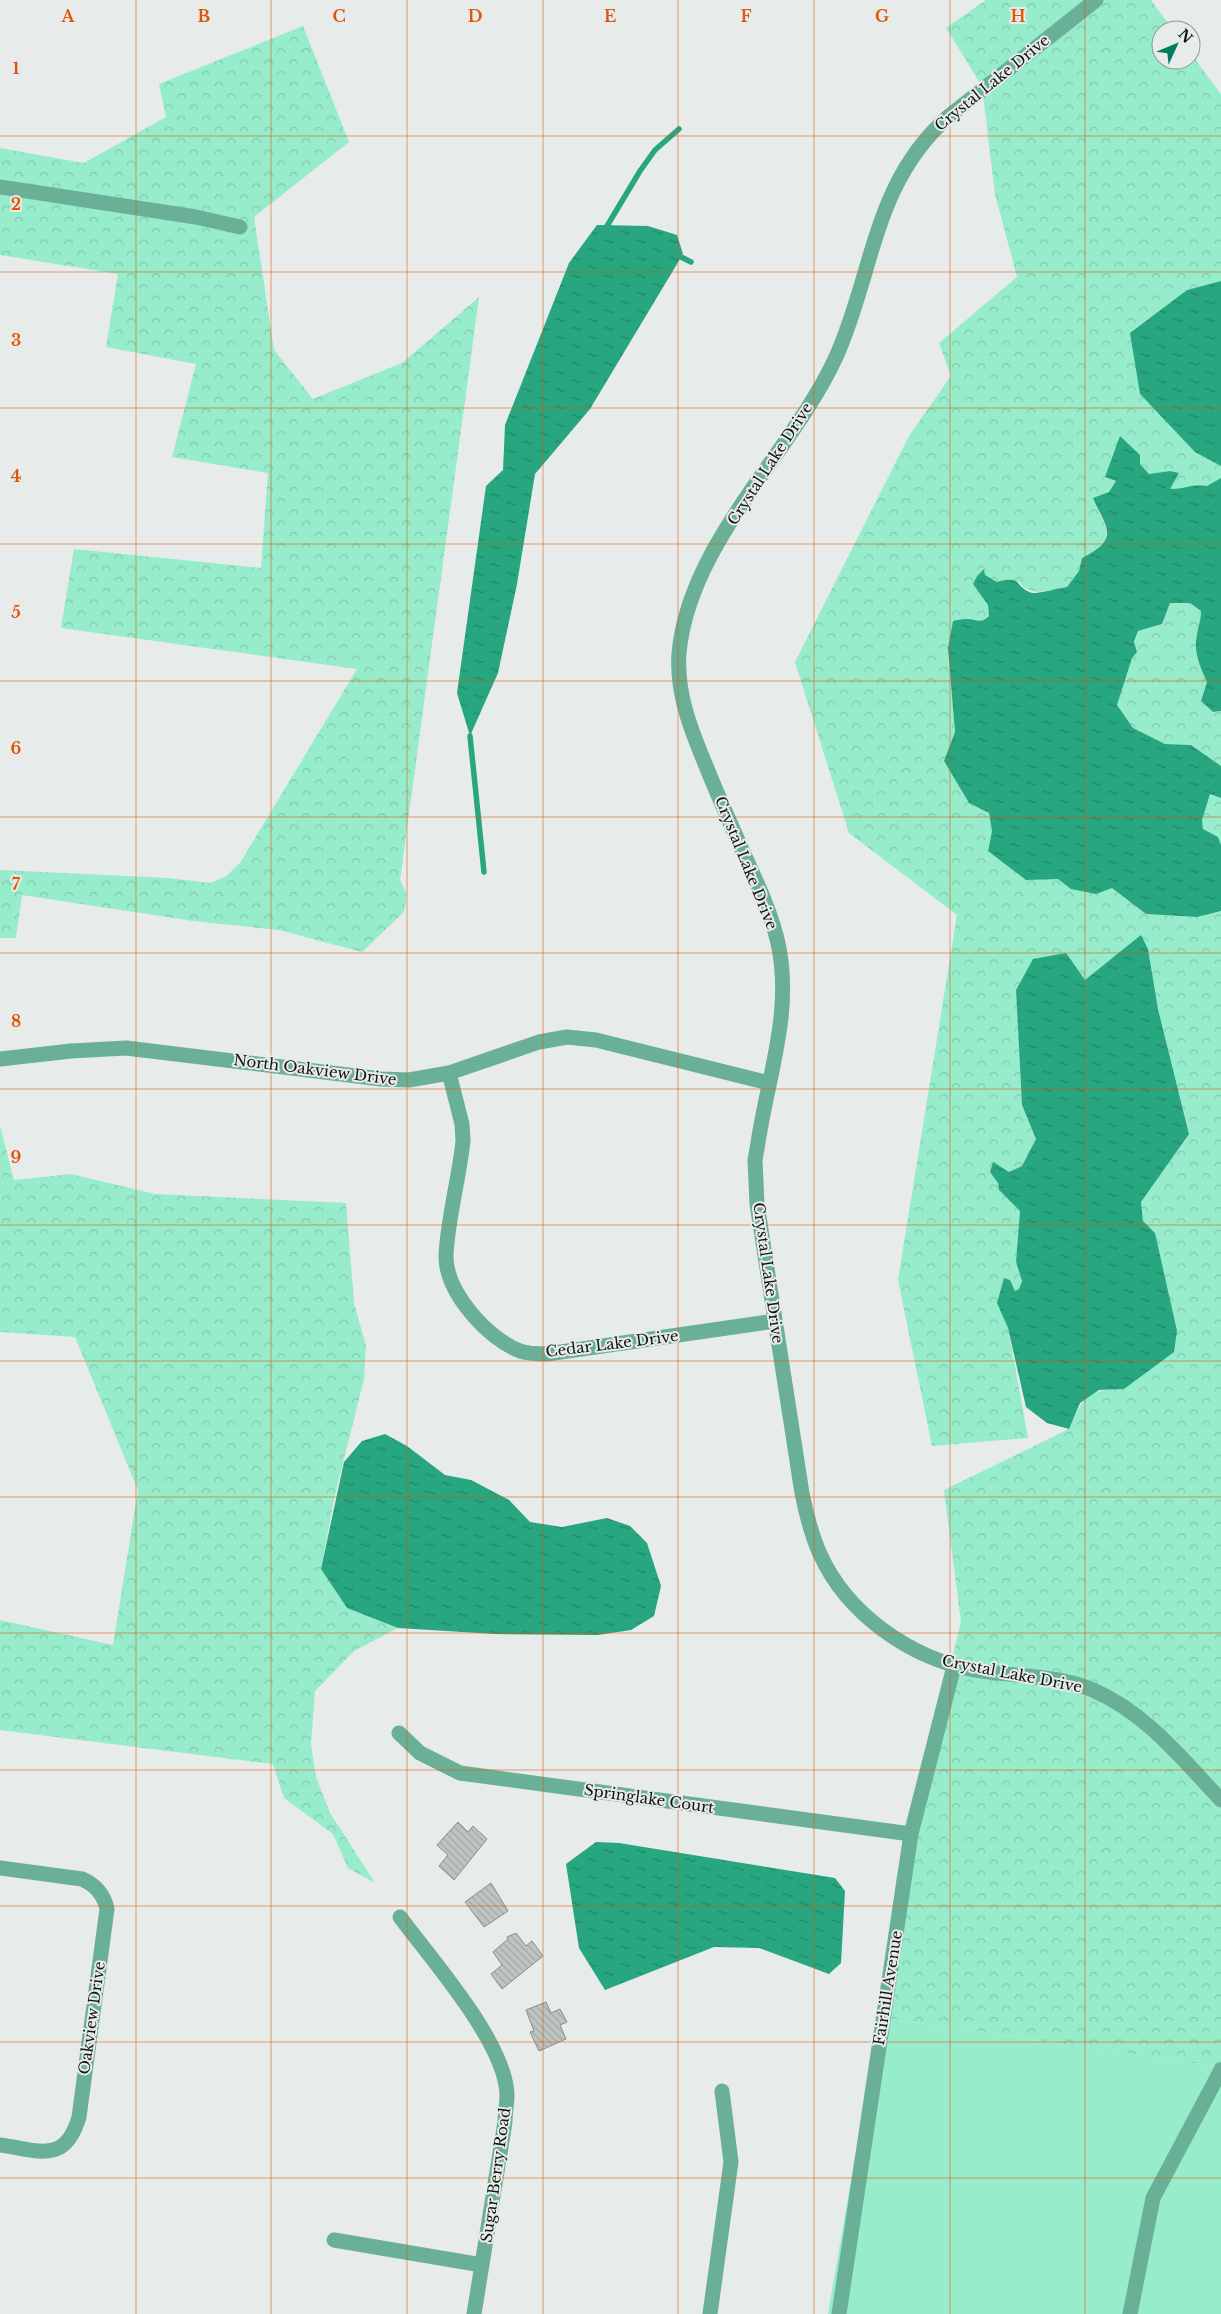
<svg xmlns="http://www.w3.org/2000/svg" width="1221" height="2314" font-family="'Libre Baskerville',serif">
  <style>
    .grass { fill: #96eccb }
    .forest { fill: url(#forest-crowns) }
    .water { fill: url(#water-ripples) }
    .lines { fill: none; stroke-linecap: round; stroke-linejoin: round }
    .stream { stroke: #27a680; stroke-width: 5.5 }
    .building { fill: url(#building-back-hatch); stroke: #898c8b }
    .street { stroke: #6ab096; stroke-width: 15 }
    .grid { fill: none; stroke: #dd560c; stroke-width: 1; stroke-opacity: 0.55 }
    .labels { text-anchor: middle; stroke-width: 4; stroke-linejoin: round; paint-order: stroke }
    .street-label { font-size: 15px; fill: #141515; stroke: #e7ebe9 }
    .grid-label { font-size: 16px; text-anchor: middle; font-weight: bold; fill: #dd560c; stroke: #e7ebe9; stroke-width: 4; stroke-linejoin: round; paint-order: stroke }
  </style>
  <defs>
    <pattern id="forest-crowns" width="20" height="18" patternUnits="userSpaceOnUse" patternTransform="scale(1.25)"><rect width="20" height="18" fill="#96eccb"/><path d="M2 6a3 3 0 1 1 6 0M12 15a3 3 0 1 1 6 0" fill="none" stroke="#80caad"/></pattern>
    <pattern id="water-ripples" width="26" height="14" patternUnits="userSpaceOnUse" patternTransform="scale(1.25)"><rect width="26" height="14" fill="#27a680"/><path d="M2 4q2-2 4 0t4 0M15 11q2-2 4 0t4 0" fill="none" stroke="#208668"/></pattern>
    <pattern id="building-back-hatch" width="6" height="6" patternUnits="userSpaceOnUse" patternTransform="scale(1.25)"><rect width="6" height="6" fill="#bfc3c1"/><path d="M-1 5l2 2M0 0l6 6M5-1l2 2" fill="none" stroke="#a3a7a5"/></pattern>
  </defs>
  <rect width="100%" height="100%" fill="#e7ebe9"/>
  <path class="grass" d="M879 2017 1221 2067V2314H828Z"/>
  <path class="forest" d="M986 0H1151L1173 30H1161V60H1191V54L1221 94V281L1187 290 1131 333 1140 394 1195 451 1221 466V478L1207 486C1194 483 1183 489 1170 489L1179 473 1170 471 1149 474 1140 464 1105 477 1116 481 1099 513C1114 536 1105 546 1082 558L1079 571 1067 587C1050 590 1031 598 1019 582L997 583 985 575 984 569 977 576 974 584 988 605 989 616C983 623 976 621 968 618L948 648 955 732 944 761 969 803 989 813 992 831 988 851 1026 879H1058L1071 889 1112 888 1146 914 1197 917 1221 911V2067L879 2017 897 1875 961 1622 944 1490 1069 1429C1084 1396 1086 1390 1124 1389L1155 1233 1143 1221 1141 1202 1189 1133 1158 1009 1148 949 1085 980 1033 959 1016 990 1022 1105 1036 1139 1022 1166 1009 1172 998 1183 999 1190 1020 1211 1016 1262 1022 1281 1019 1290 1015 1291 1010 1280 997 1303 1008 1328 1028 1438 932 1446 898 1280 957 915 849 833 795 662 909 436 951 376 939 343 1017 277 995 194 982 86 946 28Z
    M303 26 349 142 254 217 274 350 313 399 402 363 479 297 400 880 407 894 404 912 362 952 279 930 193 921 22 895 16 938H0V870L168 878 210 883 225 877 240 863 357 669 61 628 74 549 261 568 268 473 172 457 196 364 106 347 118 274 0 255V148L84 163 166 117 159 84Z
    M1170 603H1190L1201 611C1201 620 1198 626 1197 635 1193 651 1200 667 1207 682L1201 701 1213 712 1221 711V766L1191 745 1165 744 1133 728 1117 705 1138 631 1162 624Z
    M1210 794 1221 798V845L1218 837 1203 829 1202 820Z
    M0 1126 14 1180 71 1174 155 1194 346 1203 354 1303 366 1346 364 1379 334 1499 321 1569 347 1608 398 1628 354 1651 315 1691 311 1744 316 1777 330 1813 375 1883 348 1868 333 1834 284 1798 273 1764 0 1730V1620L113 1645 138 1490 75 1337 0 1332Z"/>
  <path class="water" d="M597 225 648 226 677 235 683 254 590 409 535 474 517 584 498 673 470 736 457 693 486 486 503 470 505 425 569 263Z
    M1221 281V466L1195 452 1140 394 1130 333 1187 290Z
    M1120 436 1140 455V464L1149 474 1170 471 1179 473 1170 489C1184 489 1194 483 1207 486L1221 478V711L1213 712 1201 701 1207 682C1200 667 1193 651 1197 635 1198 626 1201 620 1201 611L1190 603H1170L1162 624 1138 631 1134 642 1137 652 1132 658 1117 705 1133 728 1165 744 1191 745 1221 766V798L1210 794 1202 820 1203 829 1218 837 1221 845V911L1197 917 1146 914 1112 888 1096 894 1071 889 1058 879 1026 880 988 851 992 831 989 813 969 803 944 761 955 732 948 648 953 621C957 620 962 619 966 619 975 618 981 625 989 616L988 605 973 584 977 576 984 569 985 575 997 582C1023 575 1014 587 1032 593 1037 594 1060 588 1067 587L1079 571 1082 558C1121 538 1106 528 1093 498L1109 492 1116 481 1105 477Z
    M1141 935 1148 949 1158 1009 1189 1134 1141 1202 1143 1221 1155 1233 1177 1331 1174 1352 1124 1389 1099 1390 1080 1403 1069 1429 1047 1423 1026 1407 1008 1328 997 1303 1004 1278 1010 1280 1015 1291 1019 1289 1022 1281 1016 1262 1020 1211 999 1190 998 1183 990 1172 993 1162 1009 1172 1022 1166 1036 1139 1022 1105 1016 990 1033 959 1066 953 1085 980Z
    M385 1434 407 1446 445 1475 471 1480 509 1500 530 1522 562 1527 607 1518 630 1526 647 1543 661 1586 654 1616 631 1630 598 1635 495 1634 398 1628 347 1608 321 1569 344 1462 362 1441Z
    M596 1842 619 1843 835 1878 845 1891 841 1963 829 1974 759 1948 714 1947 605 1990 579 1948 566 1864Z"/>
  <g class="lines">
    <path class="stream" d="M604 231 640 171 655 150 679 129
      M681 257 691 262
      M470 736 484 872"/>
  </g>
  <path class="building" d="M458 1822 468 1832 473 1826 487 1839 454 1880 439 1866 448 1855 437 1845Z
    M491 1883 508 1911 484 1927 465 1902Z
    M516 1933 526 1946 532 1941 543 1956 502 1989 491 1974 502 1965 493 1952 508 1939 507 1937Z
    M546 2002 551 2013 560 2009 567 2022 560 2025 566 2039 539 2051 530 2032 534 2031 526 2010Z"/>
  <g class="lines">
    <path class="street" d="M1096 0 948 117C873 183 874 272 836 357 792 453 689 543 679 653 676 693 691 730 706 766 718 796 731 825 744 854 757 883 771 912 778 943 793 1012 768 1075 758 1143L755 1160 757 1204 802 1493C806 1513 811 1534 820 1554 847 1614 910 1658 974 1670 1014 1677 1056 1674 1093 1690 1146 1713 1182 1759 1221 1800
      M0 187 196 217 240 227
      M0 1059 71 1051 126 1048 381 1079 409 1080 449 1073 539 1042 567 1037 596 1040 769 1083
      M449 1073 462 1124 463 1141C459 1179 448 1217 446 1255 445 1292 488 1339 520 1351 528 1354 539 1354 547 1354L775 1321
      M399 1733 420 1753 460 1773 911 1834
      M0 1868 82 1879C96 1885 104 1895 107 1909L79 2117C65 2165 39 2150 0 2145
      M400 1917C431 1959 506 2043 507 2095 507 2104 505 2113 505 2122L474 2314
      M334 2240 482 2265
      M710 2314 731 2162 722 2091
      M839 2314 911 1834 954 1666
      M1130 2314 1153 2198 1221 2070"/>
  </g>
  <path class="grid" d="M136 0V2314M271 0V2314M407 0V2314M543 0V2314M678 0V2314M814 0V2314M950 0V2314M1085 0V2314M0 136H1221M0 272H1221M0 408H1221M0 544H1221M0 681H1221M0 817H1221M0 953H1221M0 1089H1221M0 1225H1221M0 1361H1221M0 1497H1221M0 1633H1221M0 1770H1221M0 1906H1221M0 2042H1221M0 2178H1221"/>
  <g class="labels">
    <g class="street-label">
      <text transform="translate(992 83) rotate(-39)" y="5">Crystal Lake Drive</text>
      <text transform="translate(770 464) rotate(-57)" y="5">Crystal Lake Drive</text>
      <text transform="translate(746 863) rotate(68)" y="5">Crystal Lake Drive</text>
      <text transform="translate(315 1070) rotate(7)" y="5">North Oakview Drive</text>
      <text transform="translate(768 1273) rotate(82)" y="5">Crystal Lake Drive</text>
      <text transform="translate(612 1344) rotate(-7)" y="5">Cedar Lake Drive</text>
      <text transform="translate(1012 1674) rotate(11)" y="5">Crystal Lake Drive</text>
      <text transform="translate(649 1799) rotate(8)" y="5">Springlake Court</text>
      <text transform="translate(888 1988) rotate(-81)" y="5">Fairhill Avenue</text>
      <text transform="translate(92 2018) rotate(-82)" y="5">Oakview Drive</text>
      <text transform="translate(496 2175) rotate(-82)" y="5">Sugar Berry Road</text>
    </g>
  </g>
  <g class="grid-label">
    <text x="68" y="22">A</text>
    <text x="204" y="22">B</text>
    <text x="339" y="22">C</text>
    <text x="475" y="22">D</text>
    <text x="610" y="22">E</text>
    <text x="746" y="22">F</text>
    <text x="882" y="22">G</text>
    <text x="1018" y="22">H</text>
    <text x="16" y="74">1</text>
    <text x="16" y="210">2</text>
    <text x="16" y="346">3</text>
    <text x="16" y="482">4</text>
    <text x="16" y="618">5</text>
    <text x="16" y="754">6</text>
    <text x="16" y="890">7</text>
    <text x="16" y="1027">8</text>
    <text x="16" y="1163">9</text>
  </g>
  <g transform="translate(1176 45) rotate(46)"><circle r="24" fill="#e7ebe9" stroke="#939594"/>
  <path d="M0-4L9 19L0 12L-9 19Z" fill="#007f60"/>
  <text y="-8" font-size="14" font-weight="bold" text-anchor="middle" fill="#141515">N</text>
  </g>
</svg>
